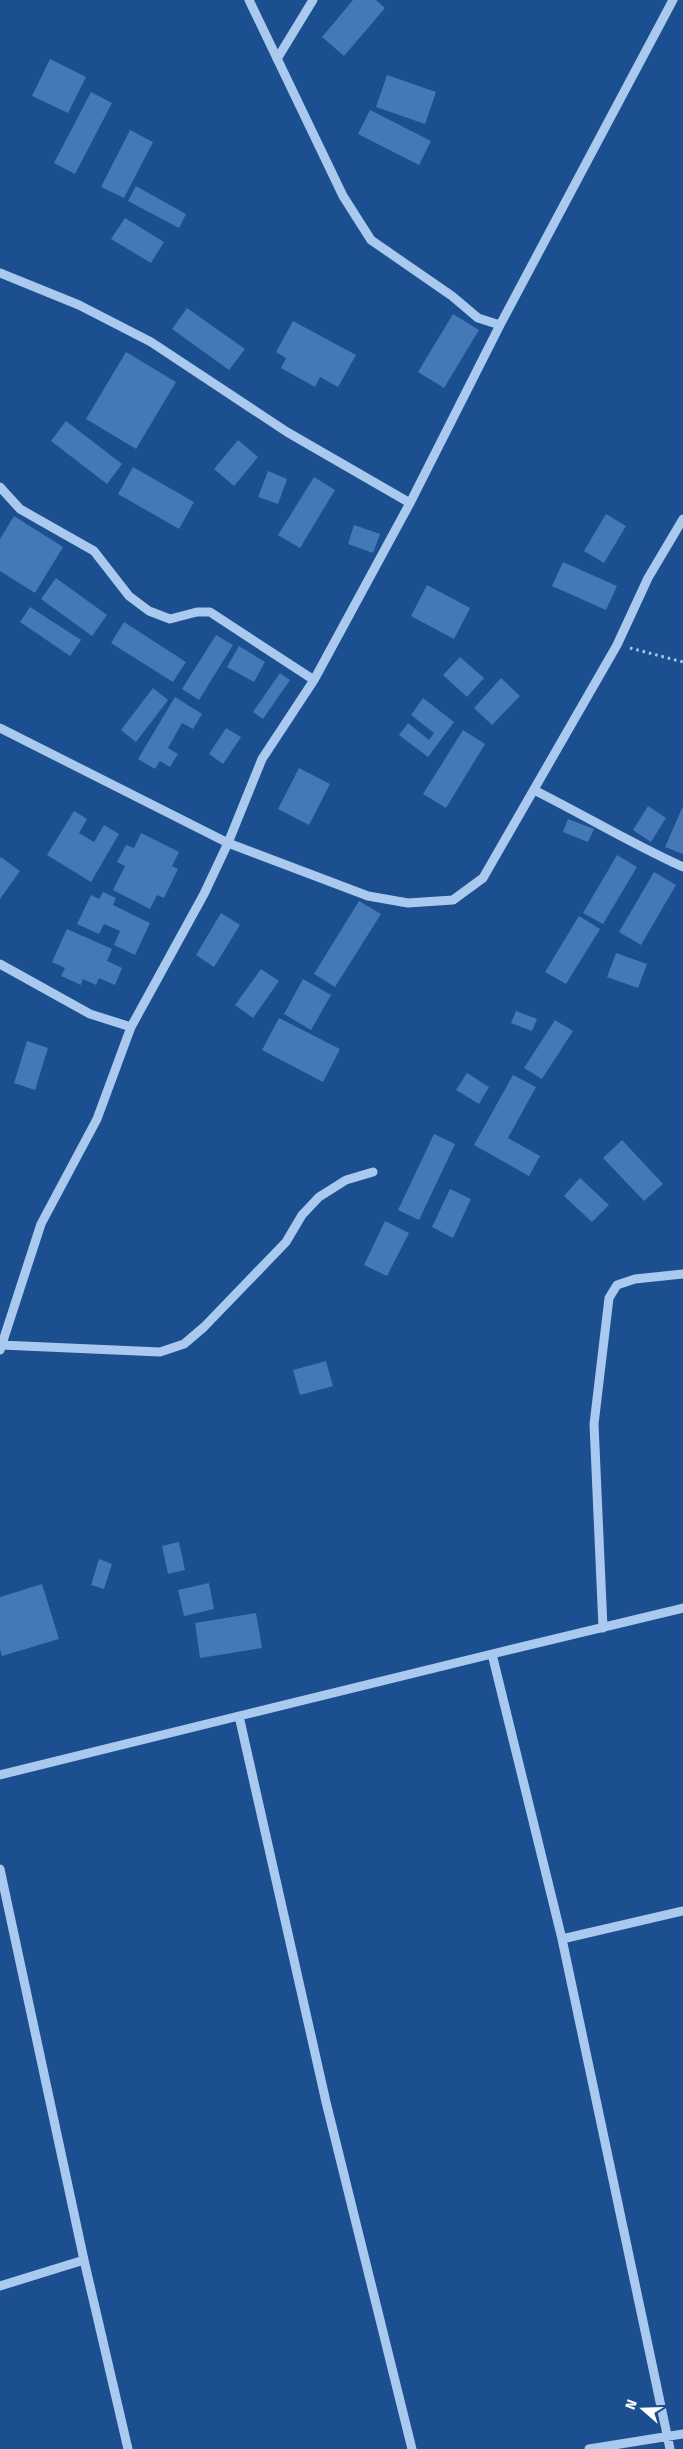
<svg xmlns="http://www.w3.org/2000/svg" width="683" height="2449" font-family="'Fira Sans',sans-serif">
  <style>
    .building { fill: #4478b7 }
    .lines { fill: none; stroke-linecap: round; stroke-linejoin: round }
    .path { stroke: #a9c9ee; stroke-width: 3; stroke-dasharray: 2.5 4; stroke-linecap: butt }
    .minor { stroke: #a9c9ee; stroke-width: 9 }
  </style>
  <rect width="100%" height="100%" fill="#1b4f8f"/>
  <path class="building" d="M353 0H376L385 8 344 56 322 37Z
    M50 59 86 77 68 113 32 96Z
    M387 75 436 92 425 124 376 107Z
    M91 92 112 103 75 174 54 163Z
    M370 110 431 141 419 165 358 134Z
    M130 130 153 142 124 198 101 187Z
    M136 186 186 214 179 228 128 201Z
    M125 218 164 242 151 263 111 239Z
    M187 308 245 349 229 370 172 329Z
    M453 314 479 330 444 388 418 372Z
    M293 321 356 355 338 387 320 377 315 387 281 368 286 358 276 352Z
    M126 352 176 382 136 449 86 419Z
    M66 421 122 464 107 484 51 441Z
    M238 440 258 457 234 486 214 469Z
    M133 467 194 502 179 529 118 494Z
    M268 471 287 479 278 504 258 497Z
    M314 477 335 490 300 548 278 535Z
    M606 514 626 526 604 563 584 551Z
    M14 516 63 547 35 593 0 571V539Z
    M354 525 380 534 373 553 348 544Z
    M563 562 617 586 606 610 552 586Z
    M56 578 107 615 92 636 41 599Z
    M427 585 470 608 454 639 411 616Z
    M30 607 81 640 70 656 20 622Z
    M124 622 186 662 173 682 111 643Z
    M216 635 233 645 199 700 182 689Z
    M239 646 265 662 254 682 227 667Z
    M460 657 484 678 467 697 443 675Z
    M280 673 290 680 263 719 253 712Z
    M501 678 520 696 492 725 474 708Z
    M153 688 168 700 136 742 121 730Z
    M175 697 202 714 193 729 182 723 168 748 178 754 170 767 160 761 155 769 138 759Z
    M423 698 454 722 428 757 399 735 408 723 429 740 434 733 411 715Z
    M226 728 241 737 223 764 209 754Z
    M463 730 485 744 446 808 423 794Z
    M299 768 330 784 309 825 278 809Z
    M648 806 666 818 651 842 633 830Z
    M683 806V854L665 847Z
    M74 811 87 819 79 833 94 842 104 825 119 834 91 882 47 855Z
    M568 819 594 829 588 842 563 832Z
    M141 833 179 852 172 866 178 869 164 898 157 895 150 909 113 890 125 866 117 862 126 845 134 848Z
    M617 855 637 867 603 924 583 913Z
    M1 857 20 871 0 899V858Z
    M654 872 676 885 641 945 619 932Z
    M103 892 116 898 113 905 150 923 135 955 114 945 120 931 104 924 99 934 77 924 91 895 99 899Z
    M359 901 381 914 335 987 314 974Z
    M221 913 240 925 214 967 196 955Z
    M579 916 600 929 566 984 545 972Z
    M67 929 112 949 107 961 122 968 115 985 99 978 96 985 83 979 81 985 61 976 65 968 52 962Z
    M616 953 647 964 638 988 607 977Z
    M261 969 279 981 253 1018 235 1005Z
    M303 979 331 995 311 1030 284 1014Z
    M516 1011 537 1019 532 1031 511 1023Z
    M279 1018 340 1049 323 1082 262 1050Z
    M555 1020 573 1031 542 1079 524 1068Z
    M27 1041 48 1048 35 1090 14 1083Z
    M467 1073 489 1087 479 1104 456 1090Z
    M513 1075 536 1087 508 1138 540 1156 529 1176 474 1145Z
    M434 1134 455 1144 419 1220 398 1210Z
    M622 1140 663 1184 644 1201 603 1158Z
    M580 1178 609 1205 592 1222 564 1196Z
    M450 1189 471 1199 453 1238 432 1227Z
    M385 1221 409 1233 387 1276 364 1265Z
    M326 1361 333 1386 300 1395 293 1370Z
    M179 1542 185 1570 168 1574 162 1546Z
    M99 1559 112 1564 104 1589 91 1585Z
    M209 1583 214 1609 184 1616 178 1590Z
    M42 1584 59 1639 2 1656 0 1649V1597Z
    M256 1613 262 1648 200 1658 195 1623Z"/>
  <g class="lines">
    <path class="path" d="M630 648 683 662"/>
    <path class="minor" d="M249 0 343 196 371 240 452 296 478 318 500 325 410 503 314 680 262 759 228 843 368 896 408 903 453 900 483 878 617 645 648 578 683 519
      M277 59 313 0
      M0 273 79 305 151 342 287 432 410 503
      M500 325 673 0
      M0 487 20 509 94 551 129 596 149 611 170 619 197 612H210L314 680
      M0 728 228 843 204 894 131 1027 97 1119 41 1224 0 1350
      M534 790C584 815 632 844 683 867
      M0 964 90 1014 131 1027
      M1 1345 160 1352 184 1344 204 1327 286 1242 302 1215 319 1197 346 1180 373 1172
      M603 1628 594 1424 609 1298 617 1285 635 1279 683 1274
      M492 1654 683 1608
      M239 1716 492 1654 562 1939 670 2449
      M0 1775 239 1716 326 2102 412 2449
      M0 1869 84 2260
      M562 1939 683 1911
      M0 2286 84 2260 128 2449
      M589 2449 683 2434"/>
  </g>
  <g transform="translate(643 2409) rotate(290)" stroke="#1b4f8f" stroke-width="4" paint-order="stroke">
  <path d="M0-4L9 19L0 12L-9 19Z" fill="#ffffff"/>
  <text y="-8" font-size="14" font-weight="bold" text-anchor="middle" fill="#ffffff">N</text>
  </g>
</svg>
